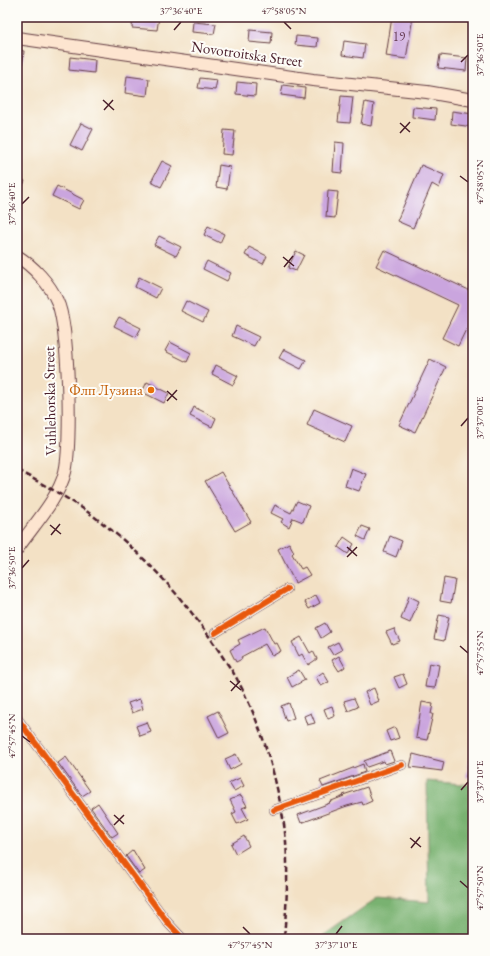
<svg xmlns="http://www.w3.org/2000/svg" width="490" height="956" font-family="'EB Garamond',serif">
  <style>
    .forest { fill: #79b271; stroke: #62684e }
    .building { fill: #caa5de }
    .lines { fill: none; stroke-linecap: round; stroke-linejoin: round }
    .street-casing { stroke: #633c42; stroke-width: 10 }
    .secondary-casing { stroke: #633c42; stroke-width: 14 }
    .street { stroke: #fff; stroke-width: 9 }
    .secondary { stroke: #fde5d0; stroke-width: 12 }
    .rail { stroke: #4a1f2b; stroke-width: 2.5; stroke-dasharray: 6 3; stroke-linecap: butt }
    .cycleway-casing { stroke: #fdfcf7; stroke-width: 8 }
    .cycleway { stroke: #e8590c; stroke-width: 6 }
    .ticks { fill: none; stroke: #4a1f2b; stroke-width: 1.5 }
    .food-dot { fill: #e8710a; stroke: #fdfcf7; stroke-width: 1.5 }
    .labels { text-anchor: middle; stroke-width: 4; stroke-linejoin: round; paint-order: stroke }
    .number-label { font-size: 13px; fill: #6a4058 }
    .street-label { font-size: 15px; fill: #4a1f2b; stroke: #fdfcf7 }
    .food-label { font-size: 15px; fill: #c56008; stroke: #fdfcf7; text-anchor: end }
    .neatline { fill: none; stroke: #4a1f2b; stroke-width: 1.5 }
    .ticks-label { font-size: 10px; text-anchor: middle; fill: #4a1f2b }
  </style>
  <rect width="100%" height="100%" fill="#fdfcf7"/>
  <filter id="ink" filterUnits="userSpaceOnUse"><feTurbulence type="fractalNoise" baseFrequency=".025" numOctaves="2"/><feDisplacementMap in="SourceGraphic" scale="8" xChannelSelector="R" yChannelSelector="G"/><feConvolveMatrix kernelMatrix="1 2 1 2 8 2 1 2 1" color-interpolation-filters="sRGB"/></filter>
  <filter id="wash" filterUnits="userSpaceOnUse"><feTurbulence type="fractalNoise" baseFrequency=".012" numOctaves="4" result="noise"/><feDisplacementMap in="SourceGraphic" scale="16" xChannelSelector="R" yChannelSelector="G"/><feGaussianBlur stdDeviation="0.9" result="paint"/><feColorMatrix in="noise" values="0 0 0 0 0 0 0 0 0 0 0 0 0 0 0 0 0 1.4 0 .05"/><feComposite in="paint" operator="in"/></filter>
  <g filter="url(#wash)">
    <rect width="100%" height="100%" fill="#f3e1c5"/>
    <path class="forest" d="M427 781 473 785V939H324V935L377 898 429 902Z"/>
    <g id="blocks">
      <path class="building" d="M133 17H159L157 30 132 28Z
        M392 17H413L406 59 386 56Z
        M193 22 216 24 214 34 192 32Z
        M250 30 272 32 271 44 249 42Z
        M296 36 318 38 317 47 295 45Z
        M344 41 365 44 363 58 342 55Z
        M17 50 24 51 21 72H17Z
        M440 55 467 58 466 71 438 68Z
        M70 57 95 60 94 73 69 70Z
        M127 76 149 79 147 96 125 93Z
        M200 78 217 80 215 90 198 88Z
        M237 82 256 84 255 96 236 94Z
        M283 85 305 88 304 98 281 95Z
        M341 96 353 97 350 123 338 122Z
        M365 102 374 104 371 126 361 124Z
        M413 107 436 109 435 120 412 117Z
        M452 111 473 114V127L451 124Z
        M81 123 93 129 82 151 70 145Z
        M224 130 235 131 232 155 222 154Z
        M335 142 344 143 342 173 333 172Z
        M162 161 172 166 161 187 151 182Z
        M219 165 230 167 227 189 216 187Z
        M421 165 444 175 439 188 432 184 413 228 397 221Z
        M17 177 25 181 17 198Z
        M57 186 84 200 79 209 52 196Z
        M328 191 338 192 335 218 326 217Z
        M208 226 224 234 220 243 204 235Z
        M159 236 181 247 176 256 154 245Z
        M249 247 267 256 263 264 245 255Z
        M384 250 473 292V315L458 346 442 338 458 305 376 266Z
        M296 251 304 255 296 271 288 268Z
        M207 261 231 273 227 281 203 269Z
        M139 277 161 288 156 298 135 287Z
        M186 301 208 312 203 322 181 311Z
        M119 317 141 328 136 337 114 326Z
        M236 326 259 337 254 346 232 336Z
        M170 342 191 353 187 362 165 351Z
        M284 349 306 360 301 369 279 358Z
        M430 359 446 367 415 432 399 425Z
        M216 365 238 376 233 385 212 374Z
        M147 382 169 393 164 403 142 392Z
        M194 407 216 418 212 427 190 416Z
        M314 409 352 426 345 442 307 425Z
        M351 468 366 474 359 491 345 486Z
        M221 472 251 522 235 531 205 481Z
        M297 501 309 506 303 522 293 518 289 527 281 522 283 519 271 513 275 505 291 513Z
        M362 526 370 529 365 540 357 536Z
        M390 536 402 541 396 557 384 552Z
        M344 537 354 544 348 554 338 547Z
        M289 543 294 552 292 554 301 569 305 567 310 575 295 583 278 549Z
        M444 578 455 580 451 603 440 601Z
        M316 595 320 603 309 609 305 602Z
        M409 596 419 601 410 623 401 619Z
        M439 615 449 617 444 641 434 639Z
        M325 623 330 632 321 638 316 628Z
        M265 627 274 644 277 643 281 651 272 656 265 644 241 657 242 659 236 662 230 650 240 644 238 640Z
        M394 629 400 641 392 644 386 632Z
        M301 637 310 653 313 651 317 659 308 665 302 654 299 656 292 642Z
        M338 642 342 650 333 655 328 647Z
        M339 656 345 667 339 671 332 660Z
        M429 663 439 665 435 688 425 687Z
        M299 670 305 680 292 687 287 677Z
        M323 672 329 682 321 686 316 677Z
        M403 674 407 684 399 688 394 677Z
        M374 688 379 701 370 705 365 692Z
        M354 698 358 707 348 711 344 701Z
        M140 699 143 709 132 713 128 703Z
        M422 702 433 704 431 714H433L427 740 416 738Z
        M289 703 294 718 286 721 281 706Z
        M332 706 335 716 328 719 324 709Z
        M218 711 229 733 219 738 208 716Z
        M311 713 315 723 307 725 304 716Z
        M147 722 151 732 140 736 136 726Z
        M395 727 399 738 390 741 386 731Z
        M390 751 394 761 385 764 384 761 367 767 364 761Z
        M236 754 241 764 230 770 225 759Z
        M413 754 444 762 442 771 410 767Z
        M66 757 90 791 82 796 58 763Z
        M470 757H473V778L466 777Z
        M363 764 365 772 323 787 320 781Z
        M240 778 244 786 234 791 229 783Z
        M367 787 372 801 363 805 362 802 347 806 301 823 298 815 330 803 329 802 344 796 343 795Z
        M241 795 247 806 242 808 248 819 237 824 232 814 236 812 230 800Z
        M98 803 118 833 112 837 91 808Z
        M244 836 249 846 236 854 231 844Z
        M133 850 145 870 139 874 126 856Z"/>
    </g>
  </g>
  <g filter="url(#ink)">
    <use href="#blocks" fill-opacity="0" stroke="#633c42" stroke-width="1"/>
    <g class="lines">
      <defs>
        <path id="street" d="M215 633 287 589
          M17 718 168 923 183 939
          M274 810 402 765"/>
        <path id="secondary" d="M17 38 313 80 427 92 473 100
          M17 256C33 266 50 284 57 301 69 325 72 445 65 472 59 498 32 527 17 549"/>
      </defs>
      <use href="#street" class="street-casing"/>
      <use href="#secondary" class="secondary-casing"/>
      <use href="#street" class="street"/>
      <use href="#secondary" class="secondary"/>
      <path class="rail" d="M17 470C39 482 61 494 82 508 137 546 182 595 219 651 225 661 233 671 238 681 260 722 274 768 282 813 290 853 287 898 284 939"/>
      <defs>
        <path id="cycleway" d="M215 633 287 589
          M17 718 168 923 183 939
          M274 810 402 765"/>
      </defs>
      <use href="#cycleway" class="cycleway-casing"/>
      <use href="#cycleway" class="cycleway"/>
    </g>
  </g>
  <path class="ticks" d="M284 22 291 29M174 30 181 22M461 62 468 55M103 100 114 110M104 110 113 100M400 123 410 132M400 133 410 122M460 176 468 182M22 204 29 197M283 257 294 266M284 267 293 256M167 391 177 400M167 401 177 390M461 426 468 418M50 525 61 534M51 535 60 524M347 547 357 556M347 557 357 547M22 568 29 560M460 646 468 653M230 681 241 690M231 691 240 681M22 736 30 742M461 790 468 782M114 815 124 824M114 825 124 815M410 838 421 847M411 848 420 837M460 881 468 888M243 927 250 934M336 934 342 926"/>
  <circle class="food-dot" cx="151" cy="390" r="4"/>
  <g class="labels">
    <g class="number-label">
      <text x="399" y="41">19</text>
    </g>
    <g class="street-label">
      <text transform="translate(247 54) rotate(8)" y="5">Novotroitska Street</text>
      <text transform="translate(50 401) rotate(-91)" y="5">Vuhlehorska Street</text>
    </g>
    <g class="food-label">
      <text x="143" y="395">Флп Лузина</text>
    </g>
  </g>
  <rect width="490" height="956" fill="none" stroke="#fdfcf7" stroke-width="44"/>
  <rect x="22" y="22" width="446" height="912" class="neatline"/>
  <g class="ticks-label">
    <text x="181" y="14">37°36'40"E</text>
    <text x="284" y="14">47°58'05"N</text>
    <text transform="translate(479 55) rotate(-90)" y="4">37°36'50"E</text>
    <text transform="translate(479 182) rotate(-90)" y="4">47°58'05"N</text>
    <text transform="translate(11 204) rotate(-90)" y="4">37°36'40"E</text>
    <text transform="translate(479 418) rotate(-90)" y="4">37°37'00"E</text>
    <text transform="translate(11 568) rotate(-90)" y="4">37°36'50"E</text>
    <text transform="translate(479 653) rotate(-90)" y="4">47°57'55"N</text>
    <text transform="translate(11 736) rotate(-90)" y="4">47°57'45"N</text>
    <text transform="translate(479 782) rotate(-90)" y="4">37°37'10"E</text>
    <text transform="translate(479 888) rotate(-90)" y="4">47°57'50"N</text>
    <text x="250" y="948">47°57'45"N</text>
    <text x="336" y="948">37°37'10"E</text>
  </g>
</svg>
